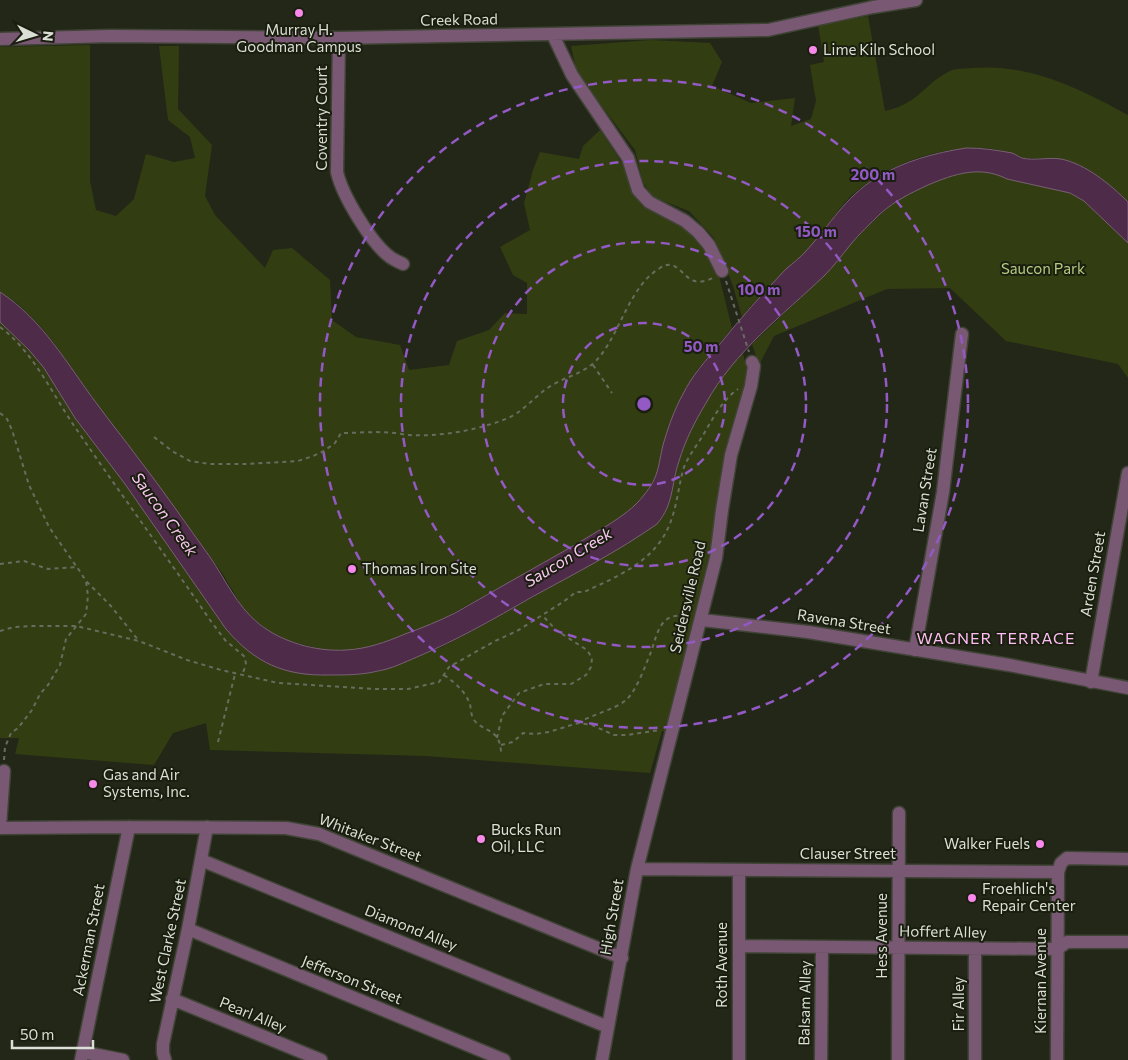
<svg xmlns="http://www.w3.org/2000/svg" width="1128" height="1060" font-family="Commissioner,sans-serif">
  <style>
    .green { fill: #333d12 }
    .water { fill: #4f2b4a; stroke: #796174 }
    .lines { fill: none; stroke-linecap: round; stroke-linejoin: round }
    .minor-casing { stroke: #404436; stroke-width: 15 }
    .path { stroke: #686c5f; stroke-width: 2; stroke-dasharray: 4 4; stroke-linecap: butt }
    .minor { stroke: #795874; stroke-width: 12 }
    .ring { fill: none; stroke: #9359c4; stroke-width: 2.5; stroke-dasharray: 9 6 }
    .poi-dot { fill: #f888e9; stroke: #191e0f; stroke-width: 2 }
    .labels { text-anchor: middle; stroke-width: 4; stroke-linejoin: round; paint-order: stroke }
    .street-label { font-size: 15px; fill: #dbdfd5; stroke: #191e0f }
    .poi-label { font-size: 15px; fill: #dbdfd5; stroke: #191e0f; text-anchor: start }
    .park-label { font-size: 15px; fill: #b7cc81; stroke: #191e0f }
    .water-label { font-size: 16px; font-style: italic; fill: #fcc8f3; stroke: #191e0f }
    .neighbourhood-label { font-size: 16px; letter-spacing: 1px; fill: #febef3; stroke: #191e0f }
    .centre { fill: #9359c4; stroke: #191e0f; stroke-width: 2.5 }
    .ring-label { font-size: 15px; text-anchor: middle; font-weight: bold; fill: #9359c4; stroke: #191e0f; stroke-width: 4; stroke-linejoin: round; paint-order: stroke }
  </style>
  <rect width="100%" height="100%" fill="#232718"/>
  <path class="green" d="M868 16 885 111C894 109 902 106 910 101 924 92 934 78 950 71 956 68 965 69 972 68 1029 63 1081 89 1128 115V202C1111 185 1087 164 1062 160 1050 157 1037 159 1024 158 1020 157 1017 155 1014 154 1004 151 990 148 980 148 935 147 884 166 851 196 834 213 822 235 805 252 784 274 760 293 742 317L733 286 714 238 689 211 653 197 643 182 635 150 577 73 571 46 651 40 710 43 722 62 712 86 751 103 795 98 791 126 811 119 816 101 810 65 824 62 818 25Z
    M90 45V181L96 210 116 216 134 199 146 154 174 162 195 158 190 137 168 120 159 46H179L178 109 212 145 205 196 215 215 265 268 273 250 292 248 330 280 332 320 356 337 400 345 409 370 449 365 457 341 489 330 505 313 527 314V283L513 275 500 247 530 230 524 203 533 170 540 152 579 159 583 146 600 130 627 171 634 196 647 207 688 228 706 249 717 268 732 328 697 370 675 410 663 447 660 468 647 492 637 504 621 517 585 540 437 622 380 644 362 649 343 651 325 650 289 641 269 631 246 613 222 573 139 459 99 407 54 343 41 327 17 303 0 292V47Z
    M976 171 999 174 1007 179 1070 193 1084 201 1128 243V378L1118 364 1006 341 950 288 887 289 774 336 759 365 752 344 826 274 852 242 881 214 904 195 948 176Z
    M0 322 29 350 44 368 75 418 125 484 226 629 237 642 311 675H356L380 671 442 647 480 627 579 571 657 524C674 504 673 476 682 452 695 415 717 381 743 353L748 375 726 455 696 628 665 732 662 731 650 773 426 756 210 750 206 723 173 733 154 765 15 754 19 738H0Z"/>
  <path class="water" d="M966 148C982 148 996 150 1012 153 1015 154 1019 157 1022 158 1034 161 1048 157 1061 159 1086 164 1111 185 1128 202V243L1084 201 1070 193 1007 179C980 165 954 174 928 185 909 194 896 200 880 214 870 224 859 234 851 244 842 255 834 266 824 276 783 315 734 352 706 403 695 421 685 441 679 461 671 485 674 504 657 524 617 552 574 574 532 597 494 619 457 640 417 657 405 662 391 669 378 671 362 675 346 675 329 675 284 676 255 663 226 629L125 484 75 418 44 368 29 350 0 322V292C43 320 67 364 97 404 110 422 125 440 138 458 163 490 186 524 210 557 225 579 237 606 258 623 281 642 316 652 346 650 367 649 386 642 405 634 422 628 439 621 455 613 477 601 498 588 520 576 550 559 579 543 608 525 622 516 634 508 644 495 659 477 658 466 663 445 668 428 674 410 683 394 692 376 705 361 719 345 740 319 762 294 786 269 793 263 800 258 806 251 831 224 844 198 876 178 904 161 934 153 966 148Z"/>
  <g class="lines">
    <defs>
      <path id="minor" d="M553 35 572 75 628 158 638 190 649 202 685 221 698 232 709 245 722 271
        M339 38 337 172C342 195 371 243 390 257 394 260 399 262 403 264
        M0 39 110 36 339 38 768 30 873 7 916 0
        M702 620 808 632 1009 665 1128 688
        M915 650 943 492 962 334
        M1091 682 1128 473
        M0 826 4 771
        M0 828 129 827 286 828 319 834 622 958
        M201 860 608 1027
        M637 869 1058 872
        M739 870V1060
        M188 929 504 1060
        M739 946 1057 949 1067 942H1128
        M172 999 321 1060
        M83 1052 123 1060
        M81 1060 129 827
        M165 1060 163 1053V1044L188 929 207 827
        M602 1060 637 869 716 558 722 510 731 455 751 386 754 366 752 362
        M821 1060 822 947
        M898 1060 899 813
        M975 1060V949
        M1057 1060 1058 872 1061 863 1067 858 1128 859"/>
    </defs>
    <use href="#minor" class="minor-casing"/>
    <path class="path" d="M726 281 749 352
      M0 327C35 353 54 398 79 433 122 496 167 557 210 620L225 640 245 657 246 665 242 675
      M593 365 612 393
      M0 413 7 419 12 430 29 485 49 527 76 566
      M154 437 172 451 190 461 210 464H247L298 461 313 456 324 451 335 443 341 433C358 433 376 431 394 433 399 433 404 435 409 435 440 437 479 430 508 418 526 410 537 393 554 384 572 374 587 373 601 355 621 329 631 285 660 268 677 257 682 278 695 281 700 283 708 280 713 278
      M0 564 24 561 48 569 77 567 86 581 110 605 139 641
      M0 631 14 627 33 626H76L139 641 187 660 221 670 278 683 375 689H408L439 682 449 667 495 641 517 631 563 602 576 592H584C612 579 644 566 662 539 676 518 677 493 683 470 687 458 695 448 702 437 712 420 722 400 738 389
      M444 675C455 683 465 691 470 704 471 709 471 716 474 720 483 732 500 728 501 752
      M578 723C593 714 614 710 626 700 636 692 646 664 651 652 658 632 660 610 690 617
      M497 738 502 716 519 693 544 684H571L586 675 591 667 592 658 587 650 556 630 543 616
      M218 742 235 674
      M501 745 513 742 523 733 535 734 549 732 578 723 592 725 614 735H627L660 730
      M4 760 5 747 11 733 18 728 32 710 40 694 48 685 60 665 66 639 86 614 88 596 86 581"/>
    <use href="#minor" class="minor"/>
  </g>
  <g class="ring">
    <circle cx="644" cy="404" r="81"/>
    <circle cx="644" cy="404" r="162"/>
    <circle cx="644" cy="404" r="243"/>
    <circle cx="644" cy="404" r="324"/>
  </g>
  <g class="poi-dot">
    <circle cx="299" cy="13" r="5"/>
    <circle cx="813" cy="50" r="5"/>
    <circle cx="352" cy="569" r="5"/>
    <circle cx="93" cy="784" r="5"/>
    <circle cx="481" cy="839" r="5"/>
    <circle cx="1040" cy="844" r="5"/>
    <circle cx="972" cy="898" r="5"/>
  </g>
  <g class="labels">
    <g class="street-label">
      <text transform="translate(459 20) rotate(-1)" y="5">Creek Road</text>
      <text transform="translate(322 118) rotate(-90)" y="5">Coventry Court</text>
      <text transform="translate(925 490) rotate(-81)" y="5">Lavan Street</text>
      <text transform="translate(1093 574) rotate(-80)" y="5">Arden Street</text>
      <text transform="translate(688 597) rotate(-77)" y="5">Seidersville Road</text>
      <text transform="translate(844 622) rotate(9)" y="5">Ravena Street</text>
      <text transform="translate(370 838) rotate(21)" y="5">Whitaker Street</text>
      <text x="848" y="859">Clauser Street</text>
      <text transform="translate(612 917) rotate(-80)" y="5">High Street</text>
      <text transform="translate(411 928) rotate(22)" y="5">Diamond Alley</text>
      <text transform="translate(943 932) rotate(1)" y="5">Hoffert Alley</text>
      <text transform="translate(882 936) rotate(-90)" y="5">Hess Avenue</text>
      <text transform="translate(89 940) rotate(-79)" y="5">Ackerman Street</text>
      <text transform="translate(168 941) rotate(-78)" y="5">West Clarke Street</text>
      <text transform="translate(722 965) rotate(-90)" y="5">Roth Avenue</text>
      <text transform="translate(352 980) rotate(22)" y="5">Jefferson Street</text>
      <text transform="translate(1041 981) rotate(-90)" y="5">Kiernan Avenue</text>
      <text transform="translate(805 1003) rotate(-89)" y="5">Balsam Alley</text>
      <text transform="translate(959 1004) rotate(-90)" y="5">Fir Alley</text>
      <text transform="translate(253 1015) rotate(22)" y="5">Pearl Alley</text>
    </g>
    <g class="poi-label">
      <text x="299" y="35" text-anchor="middle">Murray H.<tspan x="299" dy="17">Goodman Campus</tspan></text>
      <text x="823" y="55">Lime Kiln School</text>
      <text x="362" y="574">Thomas Iron Site</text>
      <text x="103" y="780">Gas and Air<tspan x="103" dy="17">Systems, Inc.</tspan></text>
      <text x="491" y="835">Bucks Run<tspan x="491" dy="17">Oil, LLC</tspan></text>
      <text x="1030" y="849" text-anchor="end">Walker Fuels</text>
      <text x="982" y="894">Froehlich's<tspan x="982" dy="17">Repair Center</tspan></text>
    </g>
    <g class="park-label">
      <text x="1043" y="274">Saucon Park</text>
    </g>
    <g class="water-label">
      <text transform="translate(165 514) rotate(54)" y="6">Saucon Creek</text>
      <text transform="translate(568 557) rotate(-31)" y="6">Saucon Creek</text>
    </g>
    <g class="neighbourhood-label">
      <text x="996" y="644">WAGNER TERRACE</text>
    </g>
  </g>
  <circle cx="644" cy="404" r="8" class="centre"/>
  <g class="ring-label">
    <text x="873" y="180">200 m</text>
    <text x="816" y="237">150 m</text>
    <text x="759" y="295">100 m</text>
    <text x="701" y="352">50 m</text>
  </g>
  <g transform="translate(35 35) rotate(95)" stroke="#191e0f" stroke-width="4" paint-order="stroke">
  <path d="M0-4L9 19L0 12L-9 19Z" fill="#dbdfd5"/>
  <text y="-8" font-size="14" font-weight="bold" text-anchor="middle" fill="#dbdfd5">N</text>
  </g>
  <path d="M12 1040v8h81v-8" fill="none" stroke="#dbdfd5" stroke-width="2.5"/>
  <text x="20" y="1040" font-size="15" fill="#dbdfd5" stroke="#191e0f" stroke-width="4" paint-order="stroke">50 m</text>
</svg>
